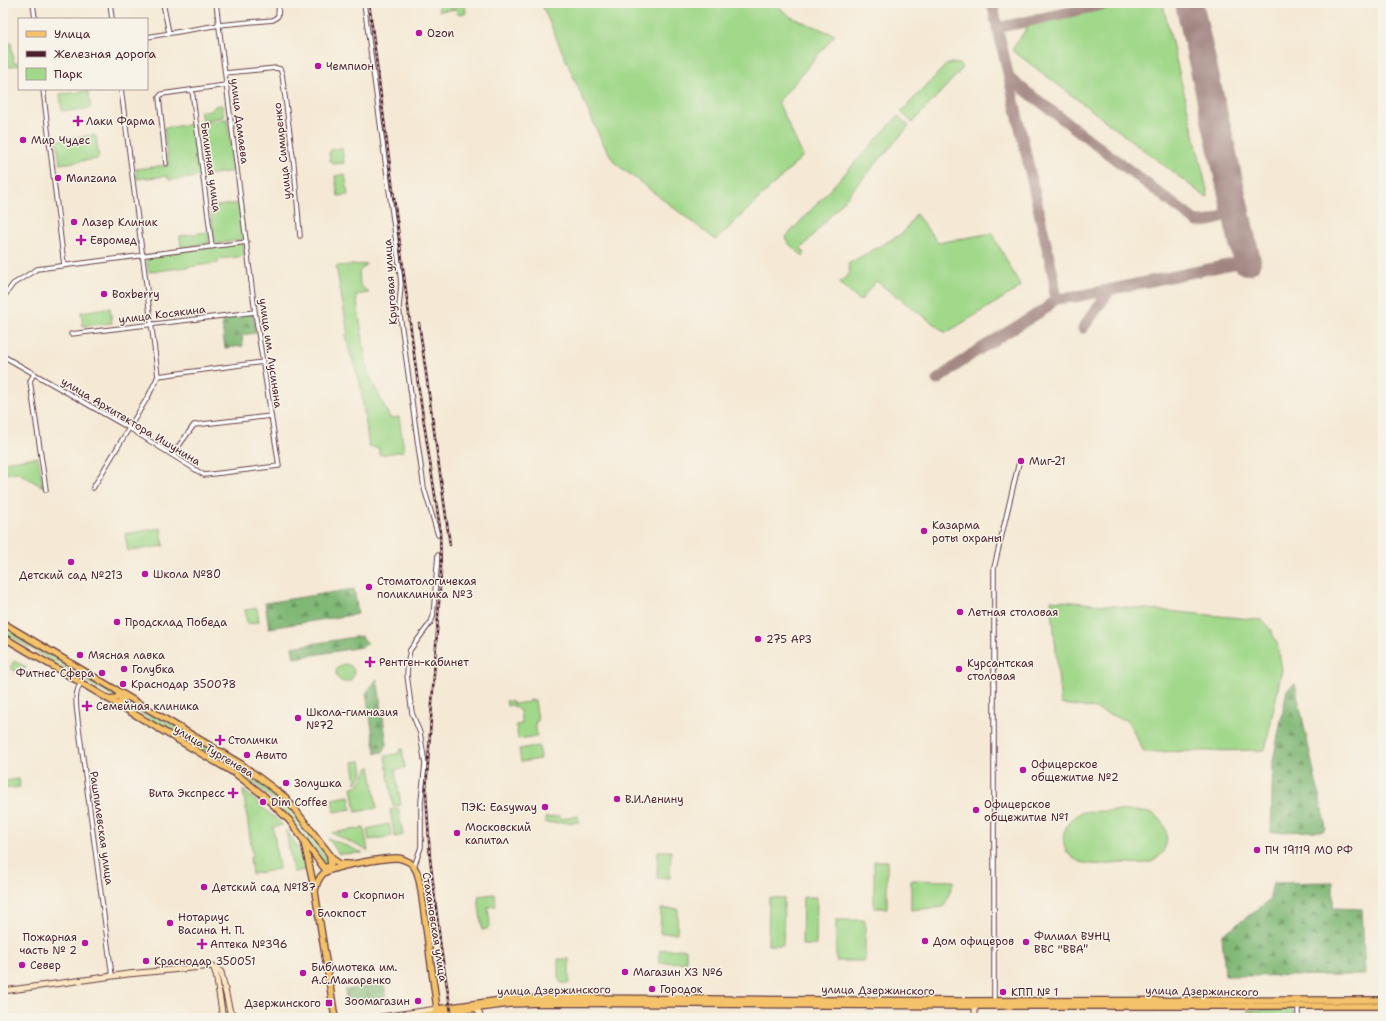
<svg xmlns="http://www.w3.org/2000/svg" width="1386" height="1021" font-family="'Shantell Sans',sans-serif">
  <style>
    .green { fill: #a1d88a; stroke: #767c5a }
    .forest { fill: url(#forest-firs); stroke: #656c50 }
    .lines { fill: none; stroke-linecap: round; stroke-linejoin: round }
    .taxiway { stroke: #a08480; stroke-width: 11 }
    .runway { stroke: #a08480; stroke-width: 28 }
    .street-casing { stroke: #643d44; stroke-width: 5.5 }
    .secondary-casing { stroke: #643d44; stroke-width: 7 }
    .primary-casing { stroke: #643d44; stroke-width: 8 }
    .street { stroke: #fff; stroke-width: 3.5 }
    .secondary { stroke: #fbe7c3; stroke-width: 5 }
    .primary { stroke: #f4c26a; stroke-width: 5.5 }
    .rail-casing { stroke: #4a1f2b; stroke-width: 2.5 }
    .rail { stroke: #f7f3e8; stroke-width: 1; stroke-dasharray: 3; stroke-linecap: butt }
    .poi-dot { fill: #b5179e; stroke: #f7f3e8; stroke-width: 1.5 }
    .labels { text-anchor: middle; stroke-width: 3; stroke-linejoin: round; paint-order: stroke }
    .poi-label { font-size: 11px; fill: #4a1f2b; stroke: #f7f3e8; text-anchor: start }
    .street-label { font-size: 11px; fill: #4a1f2b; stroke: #f7f3e8 }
  </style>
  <defs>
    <pattern id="forest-firs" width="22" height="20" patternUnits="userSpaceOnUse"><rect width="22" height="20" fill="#80b876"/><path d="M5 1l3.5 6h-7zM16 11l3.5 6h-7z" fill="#6b9561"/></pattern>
  </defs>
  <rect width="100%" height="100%" fill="#f7f3e8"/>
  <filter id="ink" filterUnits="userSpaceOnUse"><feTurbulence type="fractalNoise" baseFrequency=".025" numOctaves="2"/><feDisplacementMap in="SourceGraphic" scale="8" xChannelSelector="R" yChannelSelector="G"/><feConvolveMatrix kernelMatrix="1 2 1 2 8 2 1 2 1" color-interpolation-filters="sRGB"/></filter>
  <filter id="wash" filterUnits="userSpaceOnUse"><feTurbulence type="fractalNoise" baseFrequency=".012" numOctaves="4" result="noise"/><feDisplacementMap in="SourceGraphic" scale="16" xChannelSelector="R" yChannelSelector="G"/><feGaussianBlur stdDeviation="0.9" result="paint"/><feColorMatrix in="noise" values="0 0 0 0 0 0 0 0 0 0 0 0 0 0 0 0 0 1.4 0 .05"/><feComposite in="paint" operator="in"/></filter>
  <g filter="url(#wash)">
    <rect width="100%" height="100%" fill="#f5e9d5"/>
    <path class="green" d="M438 3H465L466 13 457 14 456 9 439 11Z
      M541 3H773L791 17 835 35 778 102 803 156 716 240 615 163 601 140Z
      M1131 3H1157L1163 5 1208 194 1207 198 1012 50 1028 26Z
      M11 43 14 63 19 62V65L6 67 5 71H3V44Z
      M951 63 959 64 963 68 912 123 901 112 946 65Z
      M88 91 91 106 89 109 62 111 60 94Z
      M222 105 224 117 202 120 200 111H211L215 106Z
      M898 116 909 126 801 249 805 253 803 256 789 244 785 238Z
      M227 119 234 171 206 175 199 123Z
      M194 124 201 177 169 180 167 176 137 179 136 169 168 165 164 128Z
      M94 135 96 137 99 157 97 159 60 164 57 140Z
      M342 148 344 163 334 164 330 161 329 153 332 149Z
      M345 174 348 195 338 196 335 176Z
      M239 203 245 239 215 244 210 207Z
      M916 214 938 243 992 233 1021 287 946 333 876 281 860 301 839 283 850 273 848 264 903 233Z
      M208 232 209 243 181 247 180 236Z
      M243 243 245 256 219 259 218 263 149 272 146 256Z
      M367 264 359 272 360 285 369 293 356 295 368 373 390 418 399 417 404 451 379 455V448L369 447 360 383 345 336 348 332 336 266Z
      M110 308 112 323 83 326 81 312Z
      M38 457 43 487 17 472 3 474V462Z
      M161 528 164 546 128 551 125 534Z
      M1051 600 1262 620 1270 629 1277 643 1282 669 1265 750 1144 752 1128 721 1092 708 1061 704Z
      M257 608 259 622 247 624 245 610Z
      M3 625 116 692 117 694 113 697 3 632Z
      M14 661 26 667 22 675 10 668Z
      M336 673a9 9 0 1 1 18 0a9 9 0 1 1-18 0Z
      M126 698C175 727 231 755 274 791 296 811 314 839 330 864L325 866C300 827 276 798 238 771L123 703Z
      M529 700H535L538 721 535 722 537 736 518 739 516 725 522 724 520 711 512 705 507 706 506 701H512L513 704 529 702Z
      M539 746 540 759 521 762 519 749Z
      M402 748 405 768 395 770 401 805 393 806 385 756 397 754Z
      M361 761 363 772 356 783 353 762Z
      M370 766 377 808 356 812 352 787 357 786Z
      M19 779 20 787 3 789V781Z
      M243 790 283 825 273 827 279 869 252 874 250 857H253Z
      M349 796 351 809 334 812 332 799Z
      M398 808 403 835 395 837 390 810Z
      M1083 812C1096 811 1141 809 1152 814 1171 823 1172 851 1153 861 1146 864 1137 864 1129 863 1114 863 1092 867 1078 861 1055 851 1061 820 1083 812Z
      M560 816 561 819 578 816 579 822 546 823 545 818Z
      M389 824 392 836 369 840 367 829Z
      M364 828 368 851 332 833Z
      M286 830 296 844 306 870 293 872Z
      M328 838 363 853 339 854Z
      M658 851H671L670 878H657Z
      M874 861H887V908H874Z
      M911 880 954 881 944 907 911 910Z
      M495 894 496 906 488 907 490 924 487 929 482 930 478 896Z
      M803 897H817L816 945H802Z
      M769 898H784L783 945H768Z
      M661 909H678L677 933H660Z
      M836 920H865V961H836Z
      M686 949V962L659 963 660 950Z
      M558 959H569V983H561L558 978Z
      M1249 1010H1292L1295 1016 1294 1018H1248L1246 1013Z"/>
    <path class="forest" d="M253 313 256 333 242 335 243 346 225 348 221 318Z
      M354 589 358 614 269 628 265 603Z
      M361 636 367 644 362 647 294 658 292 647Z
      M377 679 387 744 383 752 376 753 366 693Z
      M1295 684 1326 828 1323 831 1271 832 1273 761 1287 690Z
      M1333 882V908L1362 909 1365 975 1225 976 1222 935 1269 901 1273 883Z
      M384 984 386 996 347 1003 345 990Z"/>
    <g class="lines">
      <path class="taxiway" d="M992 3 1009 78 1197 222C1217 222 1221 218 1235 205
        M997 28 1111 3
        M1055 299 1074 297 1247 261
        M1083 328 1110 290
        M937 380 972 354 1045 309 1055 299 1054 279 1009 78"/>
      <path class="runway" d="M1189 3 1247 261"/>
    </g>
  </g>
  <g filter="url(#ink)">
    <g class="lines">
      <defs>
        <path id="street" d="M33 3 35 19
          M110 3 112 19
          M163 3 169 33
          M364 3 399 264 401 284 399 308 424 488 438 535
          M147 37 219 25 273 20 278 16 279 3
          M225 73 276 68 280 69 282 74 294 165 300 236
          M43 89 64 265
          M192 90 212 247
          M166 164 159 97 162 94 226 85
          M3 298 13 284 37 269 247 242
          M71 334 255 312
          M3 356 129 428 204 475 279 466 255 312 216 3
          M34 374 30 381 46 490
          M158 376 263 362
          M172 455 194 425 271 416
          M93 488 149 395 158 376 121 89
          M81 683C73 695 77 708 78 721L112 976
          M414 867 421 847V802L425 764 420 733 412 713 407 675 408 661 410 650 431 622 433 617 438 555
          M994 1003V568L1019 462
          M1298 1018V1004"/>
        <path id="secondary" d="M213 966 216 974 223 1018
          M3 991 128 974 213 966 221 972 230 1012 240 1018
          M477 1008 481 1018
          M374 1018 437 1009V1018
          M975 1018V1003"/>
        <path id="primary" d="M3 623 241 764 286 798 334 860 340 864H349
          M3 637 236 774 263 795 289 820 324 868 331 866 330 857
          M108 699 117 698 119 695 117 690
          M124 708 121 701 124 698 128 697
          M304 842 315 892 335 1018
          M315 892C316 885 318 878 324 873 335 866 383 858 397 858 401 858 405 860 409 862 418 868 419 880 421 890L437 1009 509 999 567 998 966 1001 1383 1000
          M402 1018 509 1004 540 1003 966 1006H1383"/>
      </defs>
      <use href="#street" class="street-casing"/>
      <use href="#secondary" class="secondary-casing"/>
      <use href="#primary" class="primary-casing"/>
      <use href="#street" class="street"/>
      <use href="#secondary" class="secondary"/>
      <use href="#primary" class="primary"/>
      <defs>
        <path id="rail" d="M369 3 417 377 440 528 441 573 426 791 430 858 441 949 452 1018
          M419 323 450 545"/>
      </defs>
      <use href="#rail" class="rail-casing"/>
      <use href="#rail" class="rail"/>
    </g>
  </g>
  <g class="poi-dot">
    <circle cx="419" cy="33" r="4"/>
    <circle cx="318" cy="66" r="4"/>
    <path d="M76 115h4v4h4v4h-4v4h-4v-4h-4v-4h4z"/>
    <circle cx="23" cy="140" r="4"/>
    <circle cx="58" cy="178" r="4"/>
    <circle cx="74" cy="222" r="4"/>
    <path d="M79 234h4v4h4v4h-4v4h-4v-4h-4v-4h4z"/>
    <circle cx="104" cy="294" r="4"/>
    <circle cx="1021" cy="461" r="4"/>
    <circle cx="924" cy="531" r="4"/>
    <circle cx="71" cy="562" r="4"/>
    <circle cx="145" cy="574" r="4"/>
    <circle cx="369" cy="587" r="4"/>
    <circle cx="960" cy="612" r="4"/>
    <circle cx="117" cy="622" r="4"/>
    <circle cx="758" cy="639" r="4"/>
    <circle cx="80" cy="655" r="4"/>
    <path d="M368 656h4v4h4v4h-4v4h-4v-4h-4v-4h4z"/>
    <circle cx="124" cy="669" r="4"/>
    <circle cx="959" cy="669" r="4"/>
    <circle cx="102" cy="673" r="4"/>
    <circle cx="123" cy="684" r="4"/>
    <path d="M85 700h4v4h4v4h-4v4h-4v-4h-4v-4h4z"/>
    <circle cx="298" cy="718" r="4"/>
    <path d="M218 734h4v4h4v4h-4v4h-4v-4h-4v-4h4z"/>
    <circle cx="247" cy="755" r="4"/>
    <circle cx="1023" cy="770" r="4"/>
    <circle cx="286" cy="783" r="4"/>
    <path d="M231 787h4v4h4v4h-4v4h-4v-4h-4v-4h4z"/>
    <circle cx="617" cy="799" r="4"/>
    <circle cx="263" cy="802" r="4"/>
    <circle cx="545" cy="807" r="4"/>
    <circle cx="976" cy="810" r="4"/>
    <circle cx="457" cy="833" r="4"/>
    <circle cx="1257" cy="850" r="4"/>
    <circle cx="204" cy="887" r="4"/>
    <circle cx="345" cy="895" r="4"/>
    <circle cx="309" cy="913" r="4"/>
    <circle cx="170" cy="923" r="4"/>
    <circle cx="925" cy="941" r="4"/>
    <circle cx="1026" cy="942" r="4"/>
    <circle cx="85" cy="943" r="4"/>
    <path d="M200 938h4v4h4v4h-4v4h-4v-4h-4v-4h4z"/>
    <circle cx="146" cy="961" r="4"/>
    <circle cx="22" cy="965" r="4"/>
    <circle cx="625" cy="972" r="4"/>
    <circle cx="303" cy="973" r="4"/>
    <circle cx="652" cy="989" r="4"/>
    <circle cx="1003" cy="992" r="4"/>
    <circle cx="418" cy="1001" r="4"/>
    <rect x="325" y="999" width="8" height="8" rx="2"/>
  </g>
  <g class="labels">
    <g class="poi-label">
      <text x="427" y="37">Ozon</text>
      <text x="326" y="70">Чемпион</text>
      <text x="86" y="125">Лаки Фарма</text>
      <text x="31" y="144">Мир Чудес</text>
      <text x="66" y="182">Manzana</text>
      <text x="82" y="226">Лазер Клиник</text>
      <text x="90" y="244">Евромед</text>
      <text x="112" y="298">Boxberry</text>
      <text x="1029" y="465">Миг-21</text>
      <text x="932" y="529">Казарма<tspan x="932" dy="13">роты охраны</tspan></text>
      <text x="153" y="578">Школа №80</text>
      <text x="71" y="579" text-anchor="middle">Детский сад №213</text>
      <text x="377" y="585">Стоматологичекая<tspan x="377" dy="13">поликлиника №3</tspan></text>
      <text x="968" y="616">Летная столовая</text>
      <text x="125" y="626">Продсклад Победа</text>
      <text x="766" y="643">275 АРЗ</text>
      <text x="88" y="659">Мясная лавка</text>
      <text x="379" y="666">Рентген-кабинет</text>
      <text x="967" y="667">Курсантская<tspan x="967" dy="13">столовая</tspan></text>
      <text x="132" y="673">Голубка</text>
      <text x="94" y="677" text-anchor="end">Фитнес Сфера</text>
      <text x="131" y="688">Краснодар 350078</text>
      <text x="96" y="710">Семейная клиника</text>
      <text x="306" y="716">Школа-гимназия<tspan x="306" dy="13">№72</tspan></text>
      <text x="228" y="744">Столички</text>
      <text x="255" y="759">Авито</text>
      <text x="1031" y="768">Офицерское<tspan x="1031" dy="13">общежитие №2</tspan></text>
      <text x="294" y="787">Золушка</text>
      <text x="225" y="797" text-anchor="end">Вита Экспресс</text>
      <text x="625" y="803">В.И.Ленину</text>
      <text x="271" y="806">Dim Coffee</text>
      <text x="984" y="808">Офицерское<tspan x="984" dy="13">общежитие №1</tspan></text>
      <text x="537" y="811" text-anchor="end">ПЭК: Easyway</text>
      <text x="465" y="831">Московский<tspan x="465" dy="13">капитал</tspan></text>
      <text x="1265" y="854">ПЧ 19119 МО РФ</text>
      <text x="212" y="891">Детский сад №187</text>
      <text x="353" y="899">Скорпион</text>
      <text x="317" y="917">Блокпост</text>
      <text x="178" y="921">Нотариус<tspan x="178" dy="13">Васина Н. П.</tspan></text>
      <text x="1034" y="940">Филиал ВУНЦ<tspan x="1034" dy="13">ВВС "ВВА"</tspan></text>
      <text x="77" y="941" text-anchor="end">Пожарная<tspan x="77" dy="13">часть № 2</tspan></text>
      <text x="933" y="945">Дом офицеров</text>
      <text x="210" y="948">Аптека №396</text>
      <text x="154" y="965">Краснодар 350051</text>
      <text x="30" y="969">Север</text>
      <text x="311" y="971">Библиотека им.<tspan x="311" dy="13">А.С.Макаренко</tspan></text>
      <text x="633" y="976">Магазин ХЗ №6</text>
      <text x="660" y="993">Городок</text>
      <text x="1011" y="996">КПП № 1</text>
      <text x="410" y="1005" text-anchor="end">Зоомагазин</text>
      <text x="321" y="1007" text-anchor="end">Дзержинского</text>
    </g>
    <g class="street-label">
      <text transform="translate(240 121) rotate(83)" y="4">улица Дамаева</text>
      <text transform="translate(282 151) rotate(-96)" y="4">улица Симиренко</text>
      <text transform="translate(211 167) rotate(82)" y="4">Былинная улица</text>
      <text transform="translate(390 282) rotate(-94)" y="4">Круговая улица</text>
      <text transform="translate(162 314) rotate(-7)" y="4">улица Косякина</text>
      <text transform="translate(271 353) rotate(82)" y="4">улица им. Лусиняна</text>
      <text transform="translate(131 421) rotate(31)" y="4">улица Архитектора Ишунина</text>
      <text transform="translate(214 751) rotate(31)" y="4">улица Тургенева</text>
      <text transform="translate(102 828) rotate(82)" y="4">Рашпилевская улица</text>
      <text transform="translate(435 927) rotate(81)" y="4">Стахановская улица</text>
      <text transform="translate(554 990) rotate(-1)" y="4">улица Дзержинского</text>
      <text transform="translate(878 990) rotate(1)" y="4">улица Дзержинского</text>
      <text transform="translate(1202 991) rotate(1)" y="4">улица Дзержинского</text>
    </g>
  </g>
  <rect width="1386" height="1021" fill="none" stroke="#f7f3e8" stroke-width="16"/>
  <rect x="18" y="18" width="130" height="72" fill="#f7f3e8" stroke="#b29e9c"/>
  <rect x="26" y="31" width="20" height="6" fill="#f4c26a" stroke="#b29e9c"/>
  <text x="54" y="38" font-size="12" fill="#4a1f2b">Улица</text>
  <rect x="26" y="51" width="20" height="6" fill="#4a1f2b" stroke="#b29e9c"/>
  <text x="54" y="58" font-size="12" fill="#4a1f2b">Железная дорога</text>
  <rect x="26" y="68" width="20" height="12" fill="#a1d88a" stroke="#b29e9c"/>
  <text x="54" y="78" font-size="12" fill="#4a1f2b">Парк</text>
</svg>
